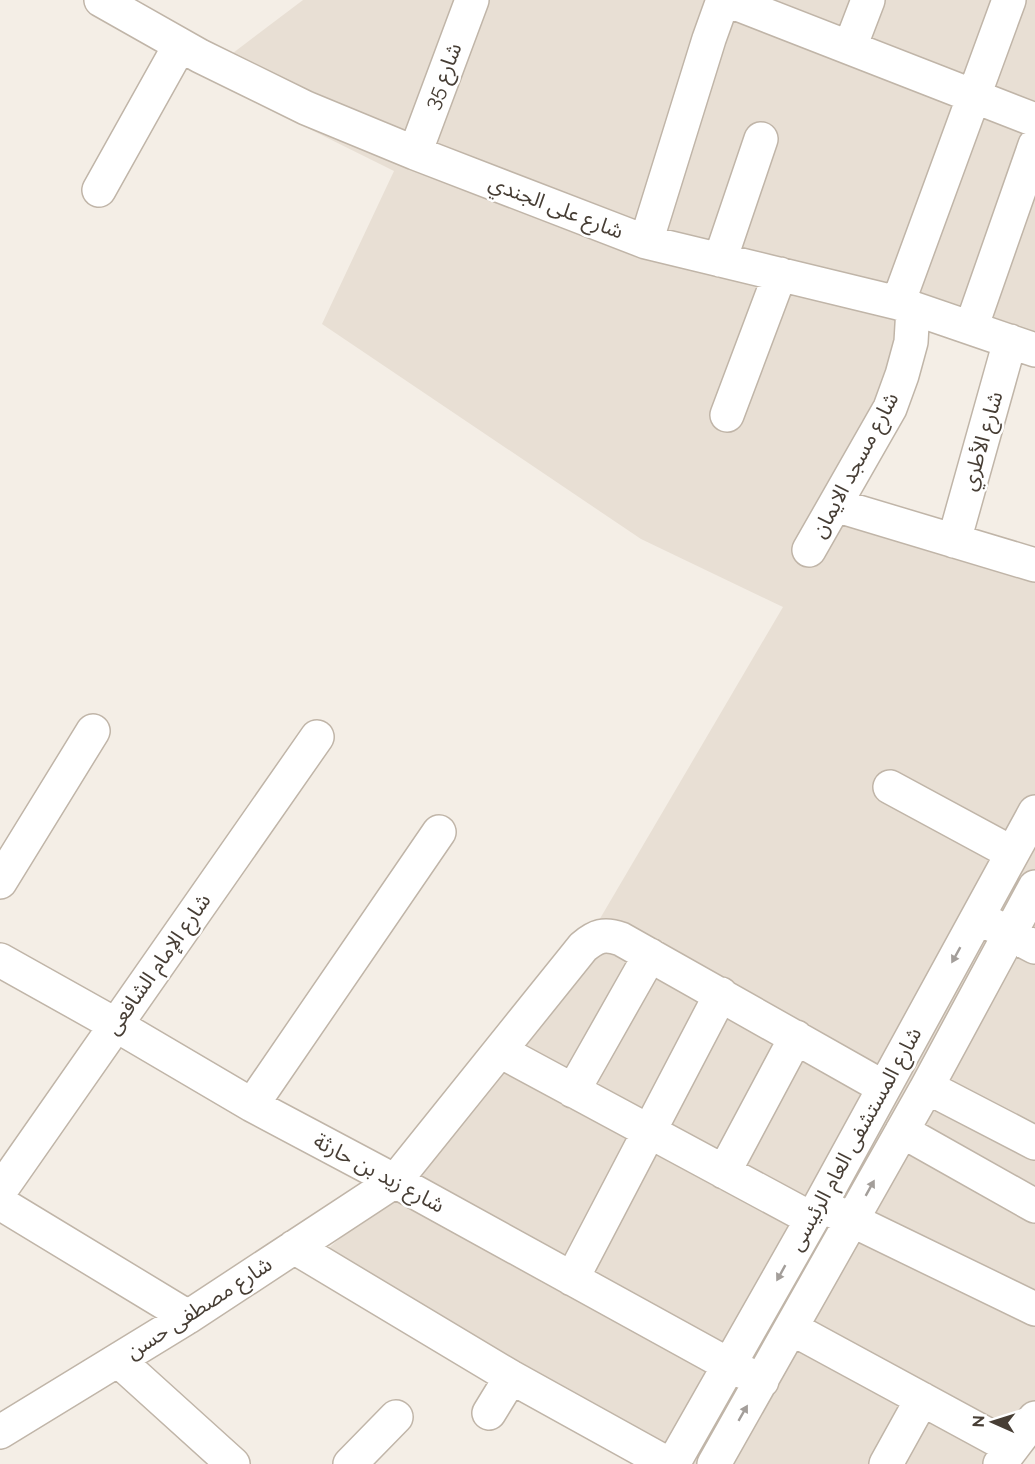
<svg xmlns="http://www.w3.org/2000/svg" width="1035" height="1464" font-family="Raleway,'Noto Sans Arabic',sans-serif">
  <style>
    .residential { fill: #e8dfd4 }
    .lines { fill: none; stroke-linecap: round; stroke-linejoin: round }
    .minor-casing { stroke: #c0b5a8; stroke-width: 36 }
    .minor { stroke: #fff; stroke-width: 33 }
    .oneway { fill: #a39e9a }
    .labels { text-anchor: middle; stroke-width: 5; stroke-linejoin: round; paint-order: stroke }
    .street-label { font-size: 21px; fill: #473e35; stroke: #fff }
  </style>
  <rect width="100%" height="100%" fill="#f4eee6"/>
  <path class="residential" d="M303 0H1035V340L922 301 839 491 1035 554V1426L1010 1464H641L305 1269 388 1196 598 922 783 607 641 539 322 324 394 171 229 89 233 53Z"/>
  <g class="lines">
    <defs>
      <path id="minor" d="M101 0 200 56 306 108 415 153 646 242 898 303 1035 350
        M727 0 1035 120
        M850 47 868 0
        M415 153 472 0
        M99 190 180 45
        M646 242 709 39 723 0
        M720 260 761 139
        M898 303 1009 0
        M971 328 1035 145
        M727 415 780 274
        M835 505 1035 565
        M954 541 1010 341
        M809 550 890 408 902 375 911 342 913 308
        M890 787 1012 853
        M0 882 93 731
        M989 923 1035 947
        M0 960 116 1025 252 1105 395 1181 729 1365 762 1381
        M500 1051 812 1219
        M927 1087 1035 1143
        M573 1091 650 955
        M252 1105 439 832
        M902 1131 1035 1206
        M724 1172 796 1037
        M0 1191 317 737
        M0 1203 188 1317
        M831 1210 1035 1309
        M294 1247 511 1377 668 1464
        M572 1279 721 994
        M791 1328 1012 1448
        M118 1360 233 1464
        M489 1413 511 1377
        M0 1432 188 1317 395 1181 583 947C596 936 604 933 621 939L883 1087
        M350 1464 396 1417
        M673 1464 820 1205 1035 812
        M714 1464 927 1087 1035 887
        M886 1464 922 1399
        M1000 1464 1035 1418"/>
    </defs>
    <use href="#minor" class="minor-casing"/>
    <use href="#minor" class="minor"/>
  </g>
  <defs><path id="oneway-solid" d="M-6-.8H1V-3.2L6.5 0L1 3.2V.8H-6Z" transform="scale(1.5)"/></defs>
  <g class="oneway">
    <use href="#oneway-solid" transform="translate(956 955) rotate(119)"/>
    <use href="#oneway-solid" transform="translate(870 1188) rotate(-61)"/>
    <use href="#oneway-solid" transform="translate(781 1273) rotate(119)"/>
    <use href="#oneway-solid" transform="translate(743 1413) rotate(-60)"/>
  </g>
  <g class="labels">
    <g class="street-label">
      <text transform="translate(443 76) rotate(-69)" y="7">شارع 35</text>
      <text transform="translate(556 207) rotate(21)" y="7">شارع على الجندي</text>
      <text transform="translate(982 441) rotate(-74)" y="7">شارع الأطري</text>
      <text transform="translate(855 465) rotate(-62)" y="7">شارع مسجد الايمان</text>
      <text transform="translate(158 964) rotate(-55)" y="7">شارع الإمام الشافعى</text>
      <text transform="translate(855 1139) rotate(-61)" y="7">شارع المستشفى العام الرئيسى</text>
      <text transform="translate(379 1173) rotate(28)" y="7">شارع زيد بن حارثة</text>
      <text transform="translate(199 1308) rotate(-33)" y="7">شارع مصطفى حسن</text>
    </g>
  </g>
  <g transform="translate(993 1422) rotate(273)" stroke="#ffffff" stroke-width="4.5" paint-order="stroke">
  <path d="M0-4.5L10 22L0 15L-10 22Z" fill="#473e35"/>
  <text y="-9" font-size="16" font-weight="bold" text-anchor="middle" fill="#473e35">N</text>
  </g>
</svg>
